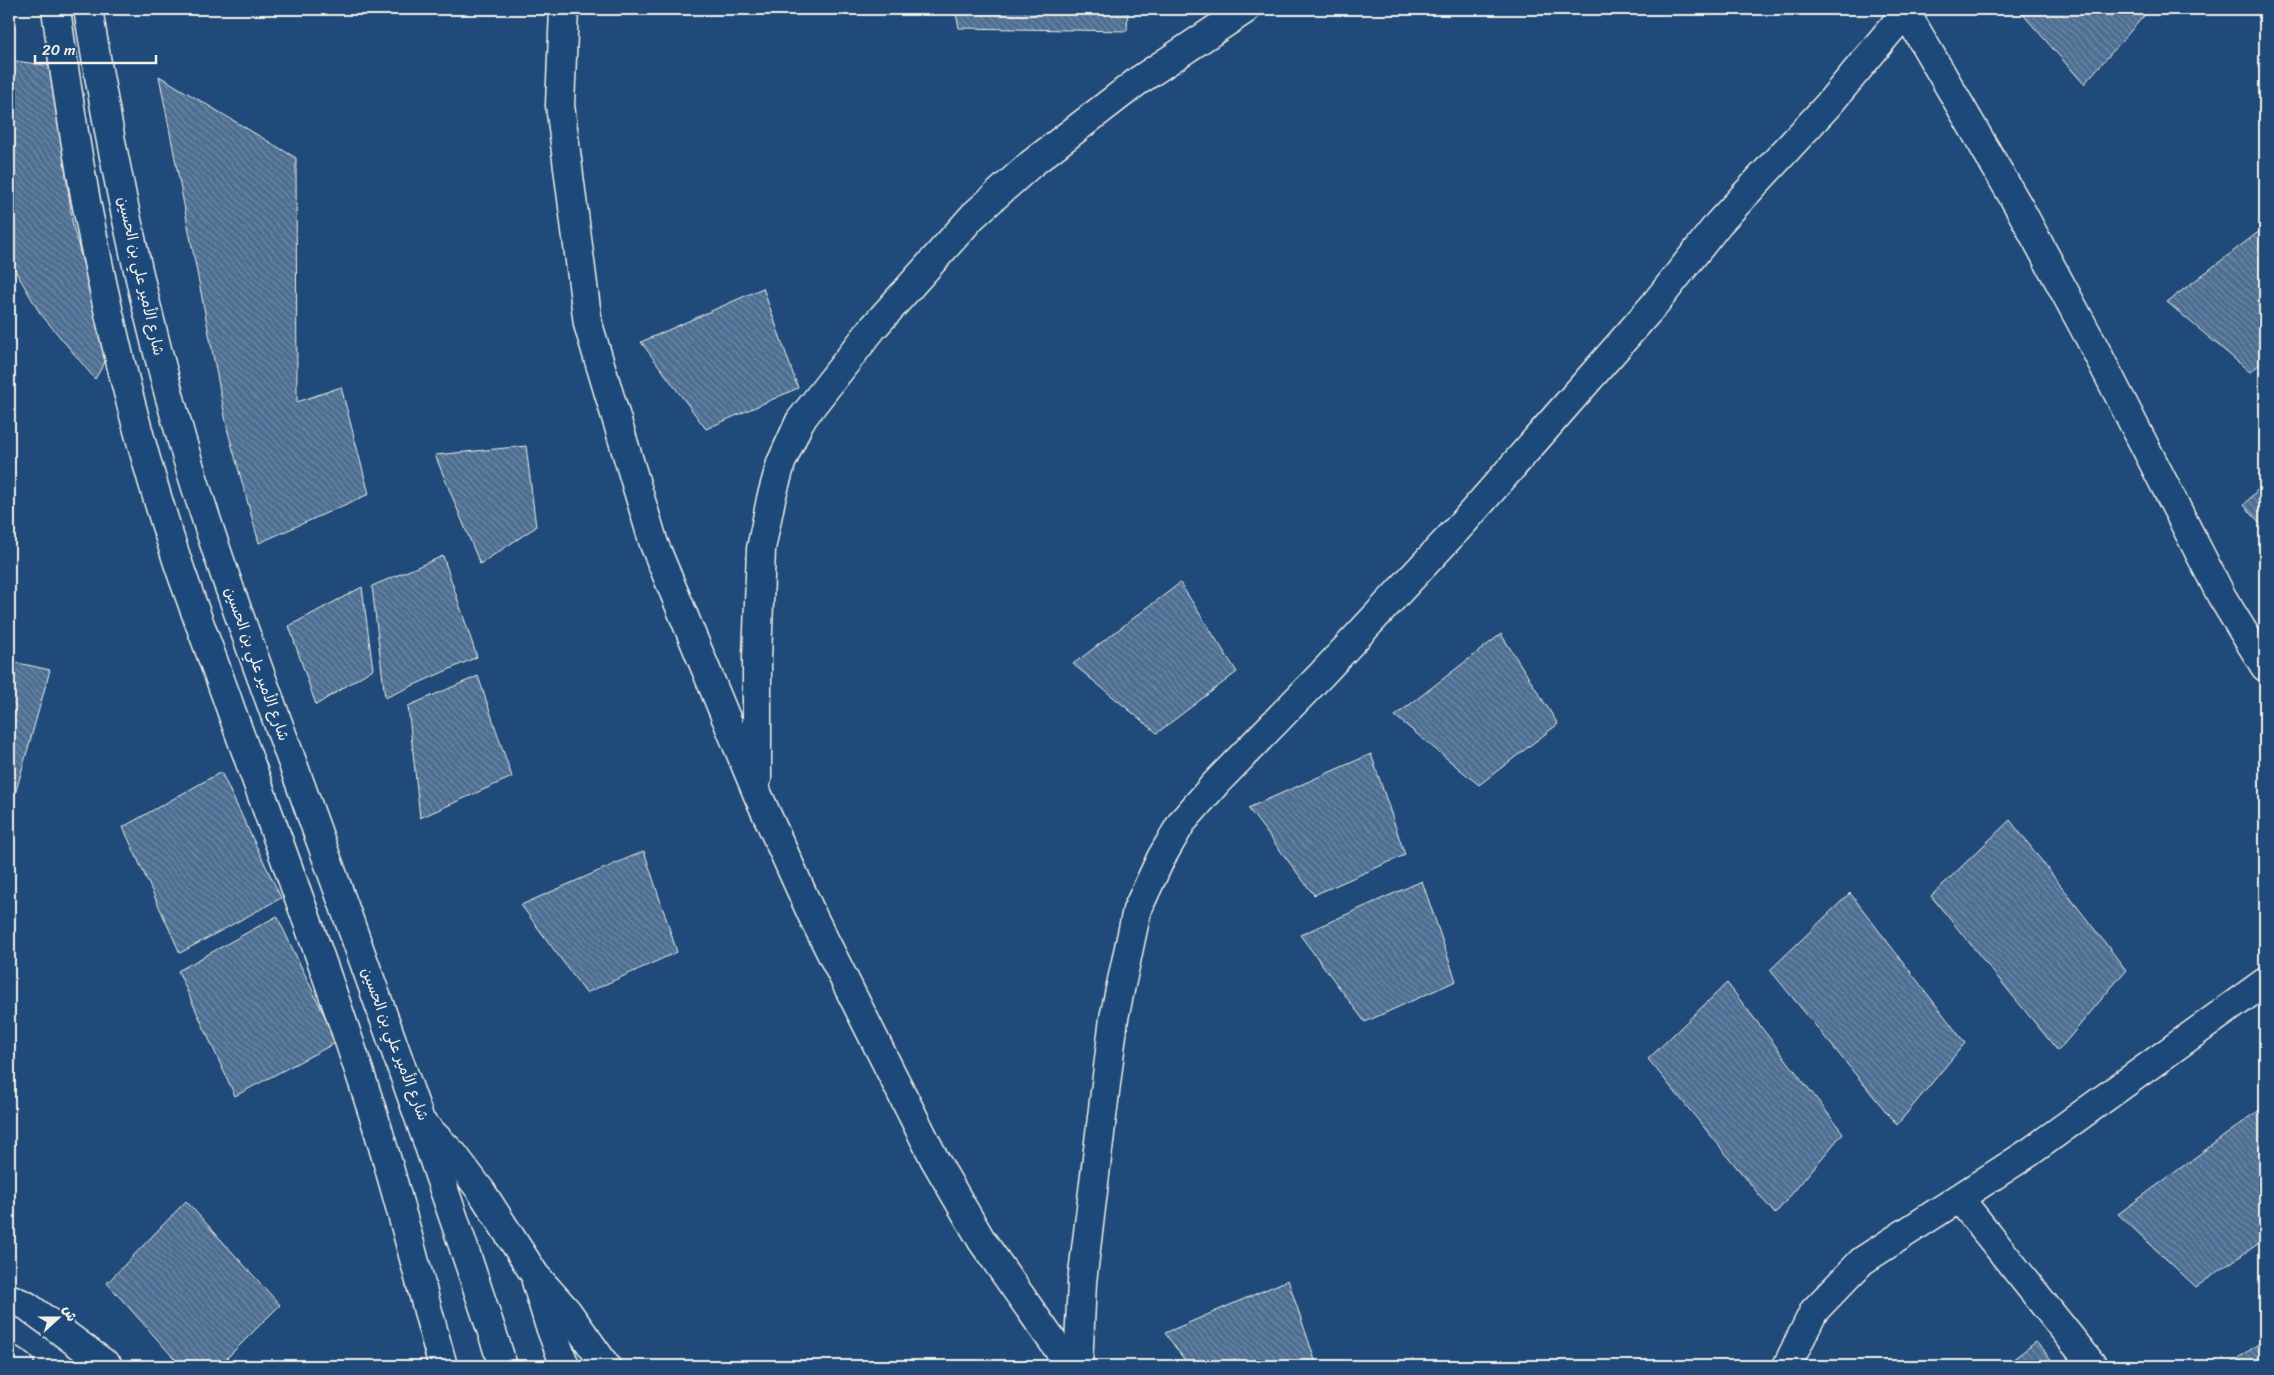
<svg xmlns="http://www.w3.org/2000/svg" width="2274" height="1375" font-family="Sriracha,'Playpen Sans Arabic',sans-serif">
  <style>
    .building { fill: url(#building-back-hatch); stroke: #f4f1e8 }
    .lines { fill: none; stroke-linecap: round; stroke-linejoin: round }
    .minor-casing { stroke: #f4f1e8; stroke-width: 31 }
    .minor { stroke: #1f4a7a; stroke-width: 28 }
    .labels { text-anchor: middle; stroke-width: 4; stroke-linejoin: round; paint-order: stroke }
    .street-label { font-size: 15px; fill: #f4f1e8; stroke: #1f4a7a }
  </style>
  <defs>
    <pattern id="building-back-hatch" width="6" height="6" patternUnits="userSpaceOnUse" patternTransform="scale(1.25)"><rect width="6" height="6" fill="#4d6e92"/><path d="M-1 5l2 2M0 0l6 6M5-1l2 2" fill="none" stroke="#708aa6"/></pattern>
  </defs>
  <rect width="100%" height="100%" fill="#1f4a7a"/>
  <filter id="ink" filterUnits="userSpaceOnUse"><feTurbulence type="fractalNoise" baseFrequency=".02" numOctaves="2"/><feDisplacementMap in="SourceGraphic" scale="10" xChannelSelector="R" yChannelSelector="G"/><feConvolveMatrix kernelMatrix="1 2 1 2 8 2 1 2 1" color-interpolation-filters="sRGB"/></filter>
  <g filter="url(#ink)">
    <path class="building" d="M955 9H1128L1127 31 959 28Z
      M2018 9H2150L2084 84Z
      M9 60 51 66 73 226 108 357 95 379 40 313 9 260Z
      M159 76 296 158 297 402 341 387 369 494 259 543 228 432Z
      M2265 227V360L2250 372 2167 302Z
      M763 288 798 388 706 429 641 342Z
      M526 446 536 527 480 564 435 455Z
      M2265 481V529L2244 505Z
      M443 556 477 657 385 698 372 586Z
      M1180 583 1237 672 1157 733 1073 664Z
      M362 587 373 669 316 705 289 626Z
      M1501 634 1558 724 1479 785 1395 716Z
      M9 661 50 670 12 805 9 804Z
      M478 676 512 777 420 818 408 706Z
      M1371 754 1405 855 1314 895 1248 808Z
      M221 772 281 898 180 953 123 827Z
      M2010 820 2126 970 2058 1051 1931 896Z
      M644 851 677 952 586 993 521 905Z
      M1422 881 1456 981 1365 1022 1300 935Z
      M1850 893 1965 1043 1897 1125 1770 970Z
      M277 916 337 1042 235 1096 178 971Z
      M1727 983 1843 1133 1775 1214 1648 1059Z
      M2265 1106V1239L2196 1287 2118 1214Z
      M186 1201 280 1305 219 1366H181L107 1283Z
      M1288 1280 1317 1366H1189L1165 1333Z
      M2265 1339V1366H2228Z
      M2036 1342 2057 1366H2004Z"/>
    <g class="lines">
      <defs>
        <path id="minor" d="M56 9C80 197 118 383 178 563 195 613 214 661 231 710 280 846 331 982 375 1120 400 1201 420 1284 443 1366
          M88 9C111 155 141 299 182 441 218 565 265 685 308 806 375 992 442 1178 503 1366
          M564 9 560 105 588 324 654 544 757 793 813 917 935 1160 982 1241 1070 1366
          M1904 9 2019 207 2090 339 2222 597 2265 667
          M757 779V658L761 549 771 499 781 463 800 421 872 329 973 216 1031 164 1138 81 1246 9
          M426 1127 454 1155 481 1191 535 1275 567 1311 606 1366
          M1959 1198 2093 1366
          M536 1281 549 1324 565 1366
          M9 1298 27 1306 108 1366
          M9 1359 20 1366
          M1078 1366 1082 1282 1114 1018 1137 910 1161 858 1182 822 1216 783 1321 675 1462 524 1654 305 1718 224 1828 105 1908 9
          M1787 1366 1814 1311 1862 1261 2030 1152 2265 982"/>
      </defs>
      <use href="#minor" class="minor-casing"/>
      <use href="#minor" class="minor"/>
    </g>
  </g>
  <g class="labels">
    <g class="street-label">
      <text transform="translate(141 276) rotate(77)" y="5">شارع الأمير علي بن الحسين</text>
      <text transform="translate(257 664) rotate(70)" y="5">شارع الأمير علي بن الحسين</text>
      <text transform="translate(395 1044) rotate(69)" y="5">شارع الأمير علي بن الحسين</text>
    </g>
  </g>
  <rect width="2274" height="1375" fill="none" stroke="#1f4a7a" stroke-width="30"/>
  <rect x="15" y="15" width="2244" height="1345" fill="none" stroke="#f4f1e8" stroke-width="2" filter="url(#ink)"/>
  <g transform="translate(58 1318) rotate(69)" stroke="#1f4a7a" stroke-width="4" paint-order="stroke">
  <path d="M0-4L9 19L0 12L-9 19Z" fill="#f4f1e8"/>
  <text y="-8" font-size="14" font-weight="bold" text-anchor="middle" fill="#f4f1e8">ش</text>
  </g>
  <path d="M35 55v8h121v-8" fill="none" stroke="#f4f1e8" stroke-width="2.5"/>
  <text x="42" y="55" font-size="15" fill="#f4f1e8" stroke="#1f4a7a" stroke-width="4" paint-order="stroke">20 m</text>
</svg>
